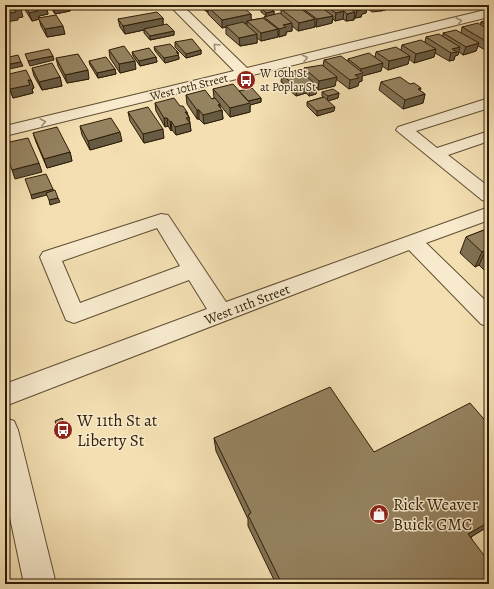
<svg xmlns="http://www.w3.org/2000/svg" width="494" height="589" font-family="Alegreya,serif">
  <style>
    .lines { fill: none; stroke-linecap: round; stroke-linejoin: round }
    .minor-casing { stroke: #604e32; stroke-width: 2 }
    .minor { fill: #f7eacd; fill-rule: evenodd }
    .wall { fill: #807053; stroke: #2f1e07; fill-rule: evenodd }
    .shaded-wall { fill: #685b43; stroke: #2f1e07 }
    .building { fill: #958260; stroke: #2f1e07 }
    .oneway { stroke: #9d8e74 }
    .labels { text-anchor: middle; stroke-width: 3; stroke-linejoin: round; paint-order: stroke }
    .far-poi-label { font-size: 12px; fill: #2f1e07; stroke: #f7eacd; text-anchor: start }
    .far-street-label { font-size: 12px; fill: #2f1e07; stroke: #f7eacd }
    .street-label { font-size: 14px; fill: #2f1e07; stroke: #f7eacd }
    .near-poi-label { font-size: 17px; fill: #2f1e07; stroke: #f7eacd; text-anchor: start }
  </style>
  <rect width="100%" height="100%" fill="#f3dfb2"/>
  <filter id="stains"><feTurbulence type="fractalNoise" baseFrequency=".005" numOctaves="4"/><feColorMatrix values="0 0 0 0 .2 0 0 0 0 .09 0 0 0 0 .02 0 0 0 .5 -.17"/></filter>
  <radialGradient id="worn" r=".72"><stop offset=".6" stop-color="#630" stop-opacity="0"/><stop offset="1" stop-color="#630" stop-opacity=".3"/></radialGradient>
  <g class="lines">
    <defs>
      <path id="minor" d="M169 5H182L247 68 489 9V17L5 136V126L234 71Z
        M489 98V108L416 131 437 148 489 131V141L448 155 489 187V202L482 200 396 130 398 127Z
        M489 207V220L426 243 489 304V327L481 324 409 250 5 406V384L207 309 189 280 82 320 74 323 66 320 40 257 43 252 161 214 168 215 226 302ZM157 228 180 266 80 303 62 261Z
        M5 418 14 421 18 430 56 584H24L5 494Z"/>
    </defs>
    <use href="#minor" class="minor-casing"/>
    <use href="#minor" class="minor"/>
  </g>
  <path class="wall" d="M22 5H46L48 14 39 16 40 18 65 34 47 37 41 26 39 19 32 21Z
    M49 5H70L71 10H70V11L55 14Z
    M198 5H238V6L241 9 251 14V20L264 18V17L266 16 261 12V8L274 11V15L281 14V9H302V8H322V5H403L397 7 388 6V9L381 11 372 12 367 8 366 13 362 14 361 17 355 18H354V20L346 21 343 19 335 21 333 19 332 23 316 27 315 26V27L298 31 292 26V31L286 32V35L279 37 278 36V37L261 41 257 38V43L240 46 226 34V27L222 28 208 14V12H207ZM244 23H247V26Z
    M163 18V25L174 31V35L150 40 144 33V30L125 34 120 27 118 19Z
    M489 20V52L478 46 476 51 463 55 459 52 458 55 455 56 454 60 449 61 435 53 434 57 414 63 409 59 408 64 388 70 382 66 381 71 362 76V81L359 82 358 86 349 89 336 79 335 86 318 90 316 88V94L309 96 306 93 296 96 283 85V83L281 82 282 73 303 74 304 68 323 66 324 60 348 61V59L375 57 376 52 401 50 402 45 425 42 426 37 443 36V33H461L462 27 480 25 481 22Z
    M175 42 201 50V54L186 58 175 47Z
    M154 47 178 52 179 59 165 63 155 51Z
    M109 50 136 69 120 73 110 58Z
    M132 52 156 57 157 62 140 66 133 56Z
    M56 58 89 79 67 83 58 66Z
    M89 61 115 69 116 74 98 78 90 65Z
    M32 68 60 77 62 86 42 90 34 76Z
    M5 77 31 80 34 88 32 89 33 93 13 98Z
    M381 82 410 84 425 94 423 103 403 109 379 90Z
    M213 89 239 91 261 98V102L250 105V112L230 117 220 105V108L222 110 223 119 204 124 199 119H197L187 104 186 95 212 99 214 98Z
    M322 92 339 93 338 98 328 101 334 111 317 116 307 106V102L323 97 322 96Z
    M155 103 180 106 187 112 188 115 189 117 191 131 176 135 172 130 171 131 168 126 165 127 156 111Z
    M128 112 164 138 144 143 130 121Z
    M80 126 122 141 90 150 82 135Z
    M33 133 70 152 72 161 47 168 36 142Z
    M489 228V275L479 265 475 267 460 253 466 237Z
    M489 425V526L471 537 489 584H276L248 526V519L216 451 214 438 374 452Z"/>
  <path class="shaded-wall" d="M61 5H70L71 10H70V11L55 14 53 7Z
    M102 5H112L102 7Z
    M206 5H238V6L208 7V12H207Z
    M367 5 366 13 362 14 361 17 355 18 357 11 359 7Z
    M383 5H388V9L381 11Z
    M397 5H403L397 7Z
    M46 6 48 14 39 16 40 19 32 21 29 13 36 8Z
    M21 9 23 17 18 18V20L6 22 5 14 15 10Z
    M274 11V15L266 17V13Z
    M344 11 343 19 335 21 336 13Z
    M355 12 354 20 346 21 347 14Z
    M251 14V22L247 21V23L227 27 226 26V27L222 28V20Z
    M333 16 332 23 316 27 317 19Z
    M163 18V26L144 29V30L125 34 123 26Z
    M315 19V27L298 31 299 23Z
    M292 23V31L286 32V35L279 37V29L283 25Z
    M63 26 65 34 47 37 45 29Z
    M278 29V37L261 41V33Z
    M174 31V35L150 40V36Z
    M257 34V43L240 46 239 38Z
    M479 43 476 51 463 55 466 47Z
    M460 47 458 55 455 56 454 60 449 61 452 49Z
    M436 49 434 57 414 63 416 54Z
    M201 50V54L186 58V54Z
    M176 52H178L179 59 165 63 164 58Z
    M5 53H6L9 61 5 62Z
    M53 56 54 60 30 66 28 61Z
    M410 56 408 64 388 70 389 61Z
    M156 57 157 62 140 66 139 61Z
    M135 61 136 69 120 73 119 64Z
    M21 62 23 66 5 70V65Z
    M383 63 381 71 362 76V81L359 82 358 86 349 89 350 80 355 75 360 73 361 69Z
    M115 69 116 74 98 78 97 73Z
    M88 70 89 79 67 83 65 75Z
    M60 77 62 86 42 90 39 82Z
    M337 77 335 86 318 90 319 81Z
    M28 80H31L34 88 32 89 33 93 13 98 10 89Z
    M307 85 306 93 296 96 297 87Z
    M317 86 316 94 309 96 310 87Z
    M421 88 419 96 425 94 423 103 403 109 405 100 418 89Z
    M339 93 338 98 327 101 328 96Z
    M261 98V102L250 105V112L230 117V108L245 102Z
    M220 104V111L222 110 223 119 204 124 203 115 218 105Z
    M335 107 334 111 317 116V111Z
    M197 110H199V119H197Z
    M185 112H187L188 117H189L191 131 176 135 175 127Z
    M164 118H167L168 126 165 127Z
    M171 121 172 130 171 131 170 122Z
    M163 129 164 138 144 143 143 134Z
    M120 132 122 141 90 150 88 141Z
    M70 152 72 161 47 168 44 159Z
    M39 163 42 172 15 179 12 170Z
    M53 189 54 193 32 199 31 195Z
    M58 198 60 202 50 205 49 200Z
    M486 250 479 265 475 267 482 252Z
    M62 418 64 422 67 434 61 436 59 432Z
    M489 522V526L459 544 468 534Z"/>
  <path class="building" d="M5 5H19L21 9 15 10 16 12 5 14Z
    M25 5H46V6L36 8 38 11 29 13Z
    M52 5H61L53 7Z
    M216 5H237L241 9 244 8 251 14 222 20 208 7Z
    M316 5H318L333 16 317 19 302 8Z
    M324 5H345L355 12 347 14 344 11 336 13Z
    M348 5H367L359 7 362 9 357 11Z
    M297 6 315 19 299 23 281 9Z
    M268 7 274 11 266 13 261 8Z
    M157 12 163 18 123 26 118 19Z
    M280 13 292 23 283 25 286 27 279 29 264 17Z
    M56 15 63 26 45 29 38 18Z
    M263 18 278 29 261 33 247 21Z
    M489 20V27L481 22Z
    M243 22 257 34 239 38 226 26Z
    M478 23 489 30V43L462 27Z
    M167 24 174 31 150 36 144 29Z
    M456 30 479 43 466 47 443 33Z
    M439 34 460 47 452 49 457 52 451 53 426 37Z
    M192 39 201 50 186 54 175 42Z
    M421 40 436 49 416 54 402 45Z
    M170 44 178 52H176L179 55 164 58 154 47Z
    M124 46 135 61 119 64 109 50Z
    M396 47 410 56 389 61 376 52Z
    M149 48 156 57 139 61 132 52Z
    M49 49 53 56 28 61 25 54Z
    M369 53 383 63 361 69 348 59Z
    M78 54 88 70 65 75 56 58Z
    M18 55 21 62 5 65V58Z
    M341 56 363 73 355 75 359 78 350 80 324 60Z
    M106 57 115 69 97 73 89 61Z
    M52 63 60 77 39 82 32 68Z
    M322 65 337 77 319 81 304 68Z
    M26 70 31 80H28L30 85 10 89 5 77V75Z
    M300 70 317 86 310 87 307 85 297 87 283 76H285L282 73Z
    M400 77 410 84 414 83 421 88 418 89 425 94 405 100 381 82Z
    M233 84 250 103 230 108 213 89Z
    M252 88 261 98 248 101 239 91Z
    M333 89 339 93 328 96 322 92Z
    M205 90 212 99 215 98 220 104 218 105 222 110 203 115 199 110H197L186 95Z
    M324 97 335 107 317 111 307 102Z
    M174 98 180 106H183L187 112H185L189 117 186 118 190 123 175 127 171 121 170 122 167 118H164L155 103Z
    M148 107 163 129 143 134 128 112Z
    M111 118 120 132 88 141 80 126Z
    M57 127 70 152 44 159 33 133Z
    M28 138 39 163 12 170 5 151V143Z
    M46 174 53 189 31 195 25 179Z
    M55 190 58 198 49 200 46 193Z
    M489 228V253L486 250 482 252 466 237Z
    M330 387 374 452 470 403 489 425V522L468 534 489 562V584H282L248 515 251 513 214 438Z
    M62 418 65 430 59 432 55 421Z"/>
  <defs><path id="oneway-chevron" d="M-2-3.5L2.5 0L-2 3.5" fill="none" stroke-width="1.6" stroke-linecap="round" stroke-linejoin="round"/></defs>
  <g class="oneway">
    <use href="#oneway-chevron" transform="translate(459 21) rotate(-14)"/>
    <use href="#oneway-chevron" transform="translate(216 46) rotate(-135)"/>
    <use href="#oneway-chevron" transform="translate(305 58) rotate(-14)"/>
    <use href="#oneway-chevron" transform="translate(43 122) rotate(-14)"/>
  </g>
  <defs>
    <symbol id="bus-disc" viewBox="-11 -11 22 22"><circle r="9.5" fill="#8f2418" stroke="#f7eacd"/><path d="M-5-6H5V4H4V6H2V4H-2V6H-4V4H-5ZM-3.5-4V0h7V-4ZM-3.5 1.2v1.5H-2V1.2ZM2 1.2v1.5H3.5V1.2Z" fill="#fff"/></symbol>
    <symbol id="shop-disc" viewBox="-11 -11 22 22"><circle r="9.5" fill="#8f2418" stroke="#f7eacd"/><path d="M-5-2.5h2.3a2.7 3.5 0 0 1 5.4 0H5L5.5 6h-11ZM-1.5-2.5h3a1.5 2.3 0 0 0-3 0Z" fill="#fff"/></symbol>
  </defs>
  <g fill-rule="evenodd">
    <use href="#bus-disc" x="235" y="69" width="22" height="22"/>
    <use href="#bus-disc" x="52" y="419" width="22" height="22"/>
    <use href="#shop-disc" x="368" y="503" width="22" height="22"/>
  </g>
  <g class="labels">
    <g class="far-poi-label">
      <text x="260" y="77">W 10th St<tspan x="260" dy="14">at Poplar St</tspan></text>
    </g>
    <g class="far-street-label">
      <text transform="translate(189 87) rotate(-14)" y="4">West 10th Street</text>
    </g>
    <g class="street-label">
      <text transform="translate(247 304) rotate(-21)" y="5">West 11th Street</text>
    </g>
    <g class="near-poi-label">
      <text x="77" y="426">W 11th St at<tspan x="77" dy="20">Liberty St</tspan></text>
      <text x="393" y="510">Rick Weaver<tspan x="393" dy="20">Buick GMC</tspan></text>
    </g>
  </g>
  <rect width="494" height="589" fill="none" stroke="#f3dfb2" stroke-width="20"/>
  <rect x="6" y="6" width="482" height="577" fill="none" stroke="#2f1e07" stroke-width="2"/>
  <rect x="10" y="10" width="474" height="569" fill="none" stroke="#2f1e07"/>
  <rect width="100%" height="100%" filter="url(#stains)"/>
  <rect width="100%" height="100%" fill="url(#worn)"/>
</svg>
